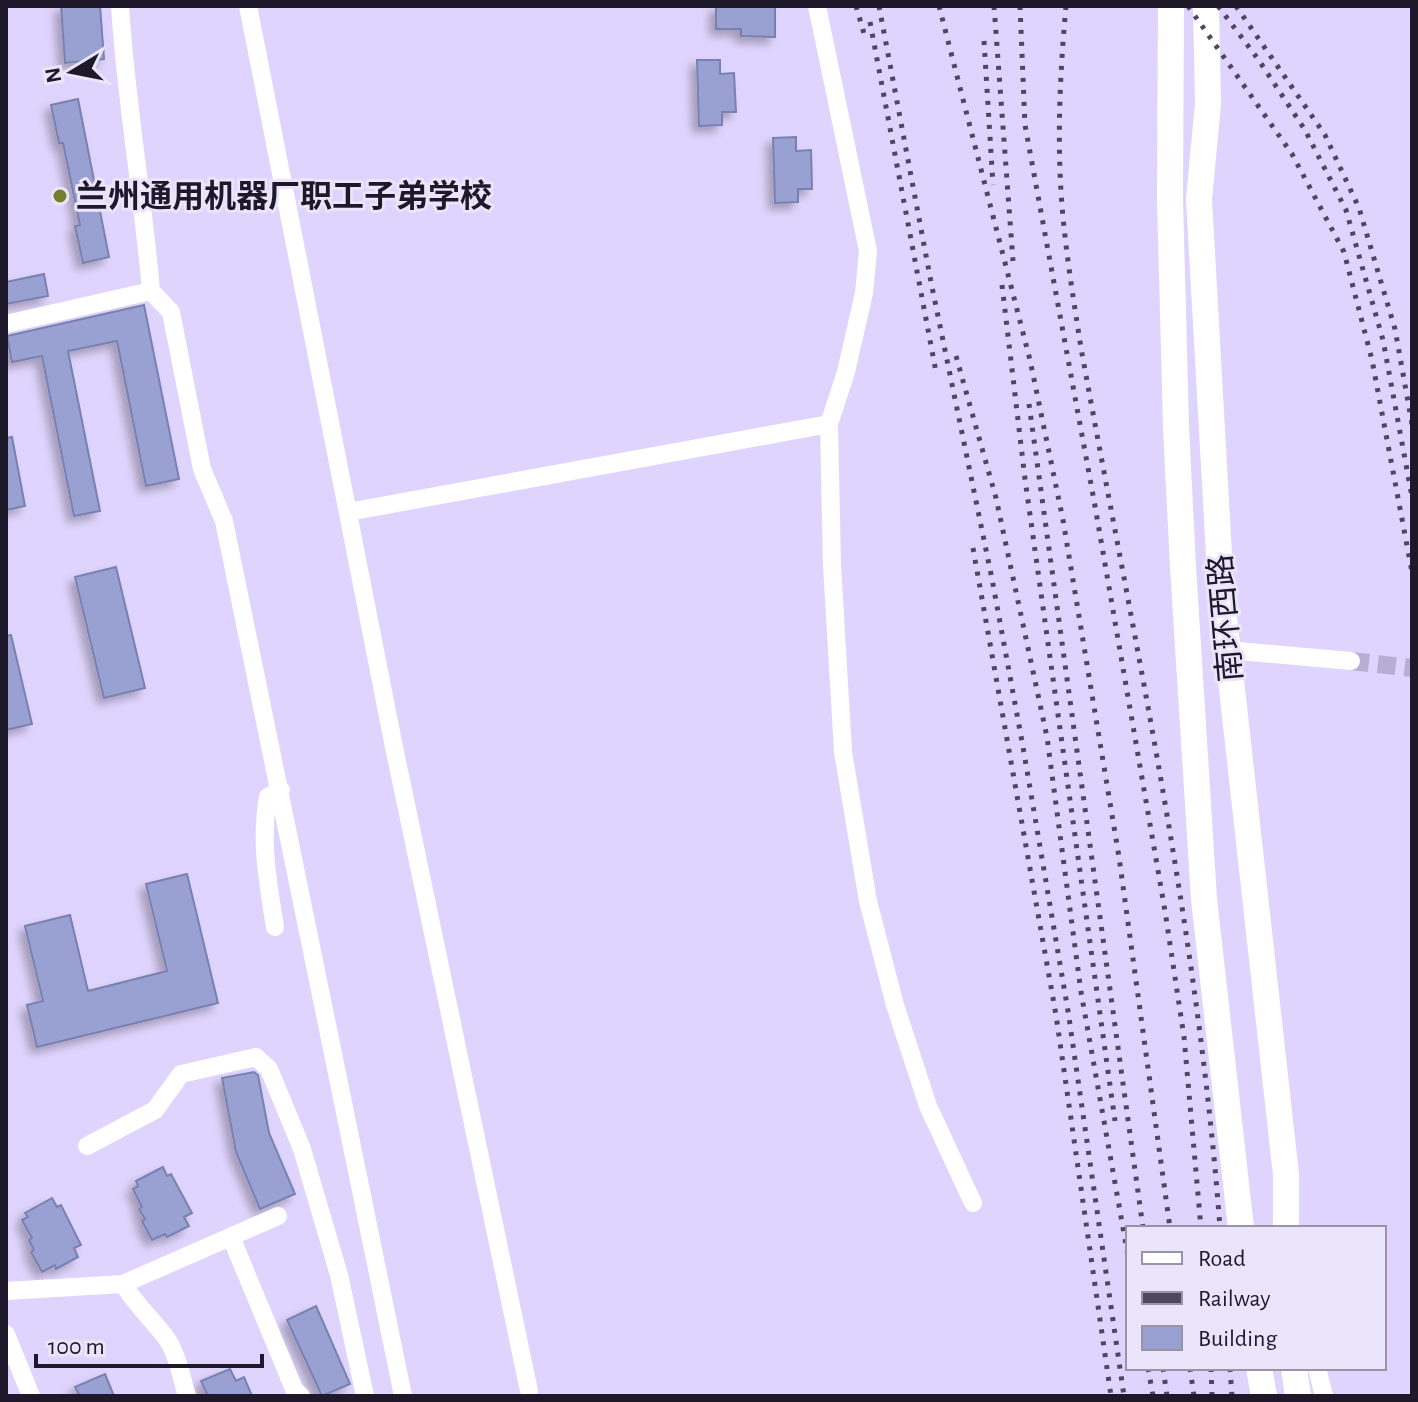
<svg xmlns="http://www.w3.org/2000/svg" width="1418" height="1402" font-family="'Alegreya Sans','Noto Sans SC',sans-serif">
  <style>
    .building { fill: #99a1d2; stroke: #7a81b0; stroke-width: 2; filter: url(#shadow) }
    .lines { fill: none; stroke-linecap: round; stroke-linejoin: round }
    .minor-tunnel { stroke: #b8aed3; stroke-width: 18; stroke-dasharray: 18 9; stroke-linecap: butt }
    .minor { stroke: #fff; stroke-width: 18 }
    .highway { stroke: #fff; stroke-width: 26 }
    .rail { stroke: #4f4760; stroke-width: 5; stroke-dasharray: 4 8; stroke-linecap: butt }
    .poi-dot { fill: #72802d; stroke: #eae5fa; stroke-width: 3 }
    .labels { text-anchor: middle; stroke-width: 6; stroke-linejoin: round; paint-order: stroke }
    .poi-label { font-size: 32px; font-weight: bold; fill: #1e182b; stroke: #eae5fa; text-anchor: start }
    .street-label { font-size: 32px; fill: #1e182b; stroke: #eae5fa }
  </style>
  <defs>
    <filter id="shadow"><feDropShadow dx="-6" dy="6" stdDeviation="4" flood-color="#0004"/></filter>
  </defs>
  <rect width="100%" height="100%" fill="#dfd4fd"/>
  <path class="building" d="M61 6H100L104 59 65 63Z
    M716 6H775V37L741 36V29H716Z
    M697 60H720V74L734 73 736 112H722V125L699 126Z
    M78 99 109 257 83 263 75 226 80 225 63 143H59L51 105Z
    M796 137V151L811 150 812 189H798V202L775 203 773 138Z
    M44 274 48 296 6 304V282Z
    M144 305 179 479 146 486 117 341 68 351 100 511 74 516 42 356 12 362 7 336Z
    M12 437 25 506 6 510V438Z
    M116 567 145 688 104 698 75 577Z
    M11 635 32 724 6 730V636Z
    M187 874 218 1003 37 1047 27 1005 43 1001 25 926 70 915 88 991 167 971 146 884Z
    M254 1072 258 1075 269 1133 295 1194 260 1209 236 1152 222 1078Z
    M163 1167 167 1176 171 1174 192 1213 184 1217 189 1226 167 1237 165 1234 152 1240 142 1221 145 1219 139 1209 142 1207 133 1189 138 1186 136 1181Z
    M52 1198 57 1207 61 1205 81 1245 74 1248 78 1257 56 1269 55 1265 42 1272 31 1252 34 1250 29 1240 32 1238 22 1220 28 1217 25 1213Z
    M316 1306 350 1384 322 1396 287 1320Z
    M230 1369 236 1381 244 1377 252 1396H208L201 1381Z
    M105 1374 114 1396H80L75 1387Z"/>
  <g class="lines">
    <path class="minor-tunnel" d="M1351 661 1412 668"/>
    <path class="minor" d="M248 6 394 747 529 1391
      M817 6 868 251 864 293 846 372 829 424 832 565 843 752 868 901 895 1005 928 1106 973 1203
      M151 291 171 312 202 469 224 521 403 1396
      M6 324 151 291C143 196 126 102 120 6
      M348 512 829 424
      M1228 650 1351 661
      M275 927C268 883 260 842 268 797L281 790
      M87 1146 155 1110 181 1074 256 1057 269 1069 302 1149 339 1275 365 1396
      M231 1237 294 1389 301 1396
      M123 1284C137 1306 149 1316 164 1335 177 1351 181 1376 187 1396
      M6 1291 123 1284 278 1216
      M6 1334 31 1396
      M1317 1368 1324 1396"/>
    <path class="highway" d="M1171 6 1170 199 1176 427 1183 567 1204 899 1241 1228
      M1206 6 1208 104 1199 199 1221 590 1286 1175V1228
      M1259 1368 1264 1396
      M1294 1368 1298 1396"/>
    <path class="rail" d="M856 6 865 37
      M879 6 931 282 992 579 1023 747 1068 1011 1124 1396
      M939 6 1030 360 1063 520 1119 857 1170 1228
      M994 6 1013 261
      M1020 6 1025 125 1095 506 1165 911 1184 1037 1201 1228
      M1066 6C1061 61 1058 116 1060 171 1062 230 1072 290 1081 348 1134 640 1198 932 1220 1228
      M1188 6 1292 154 1344 252 1372 360 1412 572
      M1218 6 1258 59 1305 130 1346 210 1383 340 1412 497
      M1236 6 1325 135 1359 208 1395 329 1412 424
      M870 22 936 372
      M984 41 993 185
      M1002 285 1025 479 1115 1121
      M956 356 996 498 1047 737 1081 992 1128 1256
      M1029 404 1143 1228
      M973 548 1056 1015 1111 1396
      M1148 1368 1153 1396
      M1163 1368 1167 1396
      M1190 1368 1194 1396
      M1211 1368 1212 1396
      M1230 1368 1232 1396"/>
  </g>
  <circle class="poi-dot" cx="60" cy="196" r="8"/>
  <g class="labels">
    <g class="poi-label">
      <text x="76" y="207">兰州通用机器厂职工子弟学校</text>
    </g>
    <g class="street-label">
      <text transform="translate(1225 618) rotate(-95)" y="11">南环西路</text>
    </g>
  </g>
  <rect width="1418" height="1402" fill="none" stroke="#1e182b" stroke-width="16"/>
  <rect x="1126" y="1226" width="260" height="144" fill="#eae5fa" stroke="#9893a7" stroke-width="2"/>
  <rect x="1142" y="1252" width="40" height="12" fill="#ffffff" stroke="#9893a7" stroke-width="2"/>
  <text x="1198" y="1266" font-size="24" fill="#1e182b">Road</text>
  <rect x="1142" y="1292" width="40" height="12" fill="#4f4760" stroke="#9893a7" stroke-width="2"/>
  <text x="1198" y="1306" font-size="24" fill="#1e182b">Railway</text>
  <rect x="1142" y="1326" width="40" height="24" fill="#99a1d2" stroke="#9893a7" stroke-width="2"/>
  <text x="1198" y="1346" font-size="24" fill="#1e182b">Building</text>
  <g transform="translate(72 72) rotate(260)" stroke="#eae5fa" stroke-width="6" paint-order="stroke">
  <path d="M0-6L14 30L0 20L-14 30Z" fill="#1e182b"/>
  <text y="-12" font-size="22" font-weight="bold" text-anchor="middle" fill="#1e182b">N</text>
  </g>
  <path d="M36 1354v12h226v-12" fill="none" stroke="#1e182b" stroke-width="4"/>
  <text x="48" y="1354" font-size="24" fill="#1e182b" stroke="#eae5fa" stroke-width="6" paint-order="stroke">100 m</text>
</svg>
